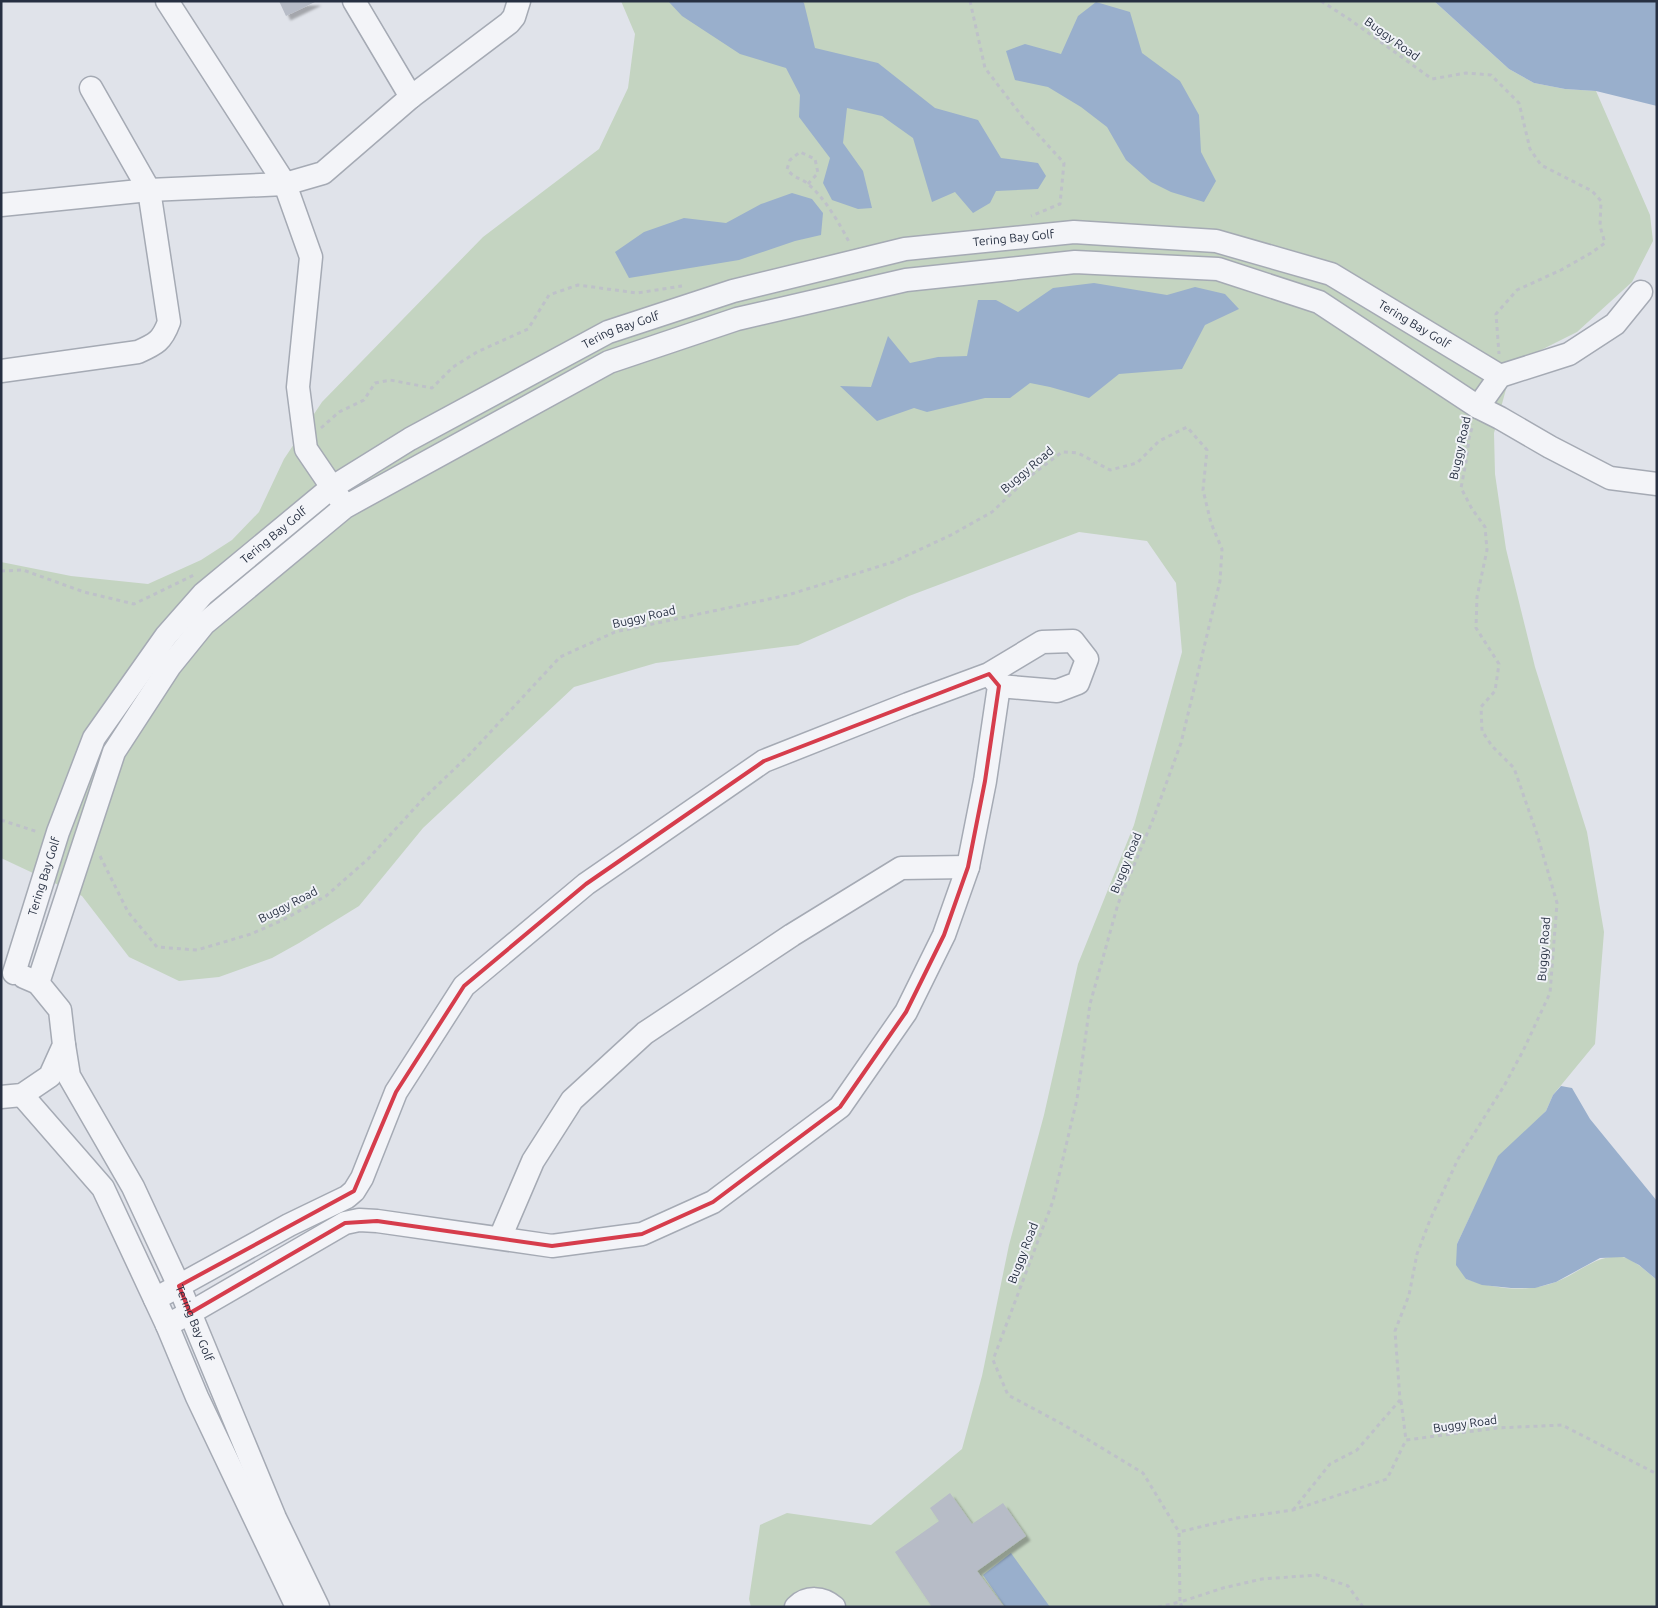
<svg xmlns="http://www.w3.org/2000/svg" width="1658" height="1608" font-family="Ubuntu,sans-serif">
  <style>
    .green { fill: #c4d4c1 }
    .water { fill: #99afcc }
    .building { fill: #b7bcc7; filter: url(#shadow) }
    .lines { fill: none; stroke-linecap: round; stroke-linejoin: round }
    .minor-casing { stroke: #a5aab4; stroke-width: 25 }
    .path { stroke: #bec1c9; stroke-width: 3; stroke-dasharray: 4 4; stroke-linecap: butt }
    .minor { stroke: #f3f4f8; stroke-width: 22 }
    .marked { fill: none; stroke: #d63d4c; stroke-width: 4; stroke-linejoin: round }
    .labels { text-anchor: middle; stroke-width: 4; stroke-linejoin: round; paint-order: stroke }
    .street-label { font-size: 12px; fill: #273042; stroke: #f0f2f7 }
  </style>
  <defs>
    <filter id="shadow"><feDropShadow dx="4.5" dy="4.5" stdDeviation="1" flood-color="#0004"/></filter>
  </defs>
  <rect width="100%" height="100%" fill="#e0e3ea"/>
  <path class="green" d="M621 1H1434L1509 69 1534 83 1565 89 1596 91 1650 215 1653 241 1632 282 1577 332 1527 357 1511 371 1494 433 1495 474 1506 549 1535 667 1587 832 1604 932 1595 1044 1553 1095 1546 1111 1530 1128 1474 1208 1457 1244 1466 1279C1494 1289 1528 1293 1556 1282 1579 1273 1596 1254 1622 1257 1633 1258 1648 1273 1657 1280V1607H751L749 1599 760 1525 787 1513 871 1525 962 1449 982 1376 1009 1245 1044 1115 1078 964 1134 825 1182 652 1176 583 1147 541 1079 532 909 596 798 645 656 663 574 687 423 828 359 906 299 943 272 958 219 977 179 981 129 957 82 896 1 858V562L71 576 148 584 201 560 232 540 259 512 284 459 322 402 483 237 599 149 628 88 635 34Z"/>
  <path class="water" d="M668 1H802L804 3 815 48 878 63 935 108 978 120 1001 158 1038 163 1046 176 1038 189 996 191 990 203 973 213 955 192 932 202 913 138 882 116 847 108 843 143 863 171 872 208 858 209 832 200 823 183 830 158 799 117 800 95 786 68 740 54 682 16Z
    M1434 1H1657V106L1596 91 1565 89 1534 83 1509 69Z
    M1096 2 1130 12 1142 53 1180 81 1199 115 1201 152 1216 181 1204 202 1171 192 1151 182 1126 160 1107 127 1081 107 1048 87 1015 80 1006 51 1025 44 1061 54 1078 16Z
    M792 193 812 199 823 213 821 235 795 241 739 260 629 278 615 252 644 232 684 218 726 223 761 204Z
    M1094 283 1167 295 1195 287 1225 294 1239 309 1205 325 1182 369 1119 374 1089 398 1050 387 1030 383 1010 398H985L927 412 914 408 877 421 840 386 871 387 888 336 910 363 938 357 967 356 978 300H996L1018 312 1053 288Z
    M1561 1086 1572 1088 1590 1119 1657 1201V1280L1639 1265 1624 1257 1600 1258 1556 1282 1535 1288H1511L1482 1285 1466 1279 1456 1265 1457 1244 1498 1156 1546 1111 1553 1095Z
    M1011 1553 1050 1607H1005L983 1575Z"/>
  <path class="building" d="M279 1H317L286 16Z
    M950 1493 972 1524 1003 1503 1026 1536 977 1571 1004 1607H932L895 1552 939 1521 930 1508Z"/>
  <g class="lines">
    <defs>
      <g id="minor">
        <path d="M167 1 285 184 311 257 298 387 306 449 340 499"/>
        <path d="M354 1 411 97"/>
        <path d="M1 205 149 190 285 184 323 173 411 97 509 23 514 17 519 1"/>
        <path d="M1 371 138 352C156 344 162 341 169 322L149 190 91 88"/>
        <path d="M1478 407 1500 376 1569 354 1615 324 1641 292"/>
        <path id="s1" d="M14 973 58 832 94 738 166 636 203 594 331 488 410 439 608 332 733 291 905 249 1074 232 1216 241 1331 274 1500 376"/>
        <path d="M38 983 114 752 170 666 204 624 345 507 609 362 737 319 906 280 1075 262 1218 269 1319 302 1478 407 1500 418 1550 447 1610 478 1657 484"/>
        <path id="s2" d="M64 1045 69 1076 133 1187 179 1286 275 1518 318 1607"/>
        <path d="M22 1095 103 1188 167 1325 197 1397 297 1607"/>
        <path d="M1 1097 22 1095 50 1076 64 1045 60 1010 38 983 24 977"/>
        <path d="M500 1238 533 1161 572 1100 645 1033 792 935 901 868 968 867"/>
        <path d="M155 1299 289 1225 347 1197 354 1191 362 1178 396 1092 464 986 586 884 764 761 908 704 989 674 1042 642 1073 641 1087 659 1078 683 1057 691 999 686"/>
        <path d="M167 1325 190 1313 345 1223 359 1220 377 1221 552 1246 642 1234 713 1202 840 1107 906 1012 944 935 968 867 985 781 999 686 990 675"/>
        <path d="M796 1607C807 1596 823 1597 834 1607"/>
      </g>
    </defs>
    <use href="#minor" class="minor-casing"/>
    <path class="path" d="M970 1 985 68 1024 119 1064 163 1060 204 1031 216
      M1321 1 1349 19 1432 79 1466 73 1491 75 1519 103 1530 149 1541 165 1592 191 1601 201 1600 226 1605 243 1591 253 1561 270 1517 290 1496 314 1499 354
      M808 184 818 173 815 159 800 152 790 160 787 169C795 180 801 177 809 185 825 198 841 226 850 244
      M321 428 339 412 364 400 375 383 390 380 432 388 453 367 477 352 528 329 549 295 578 285 637 293 682 286
      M1 571 23 570 84 592 134 604 194 575
      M1 820 38 832
      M100 856 128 912 157 947 197 950 251 934 283 920 326 896 368 859 423 799 470 754 560 657 615 632 788 595 893 562 951 535 992 512 1029 477 1062 452 1078 453 1110 470 1137 463 1159 441 1187 427 1207 450 1203 490 1211 523 1222 549 1220 581 1181 743 1154 817 1118 904 1090 1004 1077 1099 1053 1201 993 1360 1008 1395 1064 1425 1143 1473 1179 1532
      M1401 1401 1406 1440
      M1293 1510 1330 1464 1357 1450 1400 1400 1395 1331 1409 1295 1417 1254 1430 1220 1458 1159 1504 1086 1523 1051 1550 993 1557 903 1537 834 1514 768 1492 746 1482 731 1481 707 1495 691 1499 664 1476 628 1477 597 1487 550 1485 527 1472 509 1461 488 1466 462 1469 438 1473 424
      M1158 1607 1180 1602 1182 1607
      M1363 1607 1348 1586 1317 1575 1262 1579 1223 1588 1180 1602 1179 1532 1237 1518 1293 1510 1387 1479 1406 1440 1497 1428 1562 1425 1657 1474"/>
    <use href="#minor" class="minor"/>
  </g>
  <path class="marked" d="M989 674 999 686 985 781 968 867 944 935 906 1012 840 1107 713 1202 642 1234 552 1246 377 1221 345 1223 190 1313 179 1286 354 1191 396 1092 464 986 586 884 764 761Z"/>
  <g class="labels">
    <g class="street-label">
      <text transform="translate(1392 39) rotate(36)" y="4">Buggy Road</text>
      <text dy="4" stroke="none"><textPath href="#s1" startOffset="1331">Tering Bay Golf</textPath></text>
      <text dy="4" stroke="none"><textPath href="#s1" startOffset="1751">Tering Bay Golf</textPath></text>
      <text dy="4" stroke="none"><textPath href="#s1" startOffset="926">Tering Bay Golf</textPath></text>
      <text transform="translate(1460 448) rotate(-78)" y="4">Buggy Road</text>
      <text transform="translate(1027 470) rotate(-40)" y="4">Buggy Road</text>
      <text dy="4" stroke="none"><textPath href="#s1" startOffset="521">Tering Bay Golf</textPath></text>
      <text transform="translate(644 617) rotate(-13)" y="4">Buggy Road</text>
      <text transform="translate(1126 863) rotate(-68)" y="4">Buggy Road</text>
      <text dy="4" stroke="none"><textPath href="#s1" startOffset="101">Tering Bay Golf</textPath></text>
      <text transform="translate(288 905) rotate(-27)" y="4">Buggy Road</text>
      <text transform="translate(1544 949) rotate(-86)" y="4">Buggy Road</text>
      <text transform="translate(1023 1253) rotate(-69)" y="4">Buggy Road</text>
      <text dy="4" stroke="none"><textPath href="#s2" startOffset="309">Tering Bay Golf</textPath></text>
      <text transform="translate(1465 1424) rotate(-8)" y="4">Buggy Road</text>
    </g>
  </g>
  <rect width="1658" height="1608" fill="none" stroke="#273042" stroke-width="5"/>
</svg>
